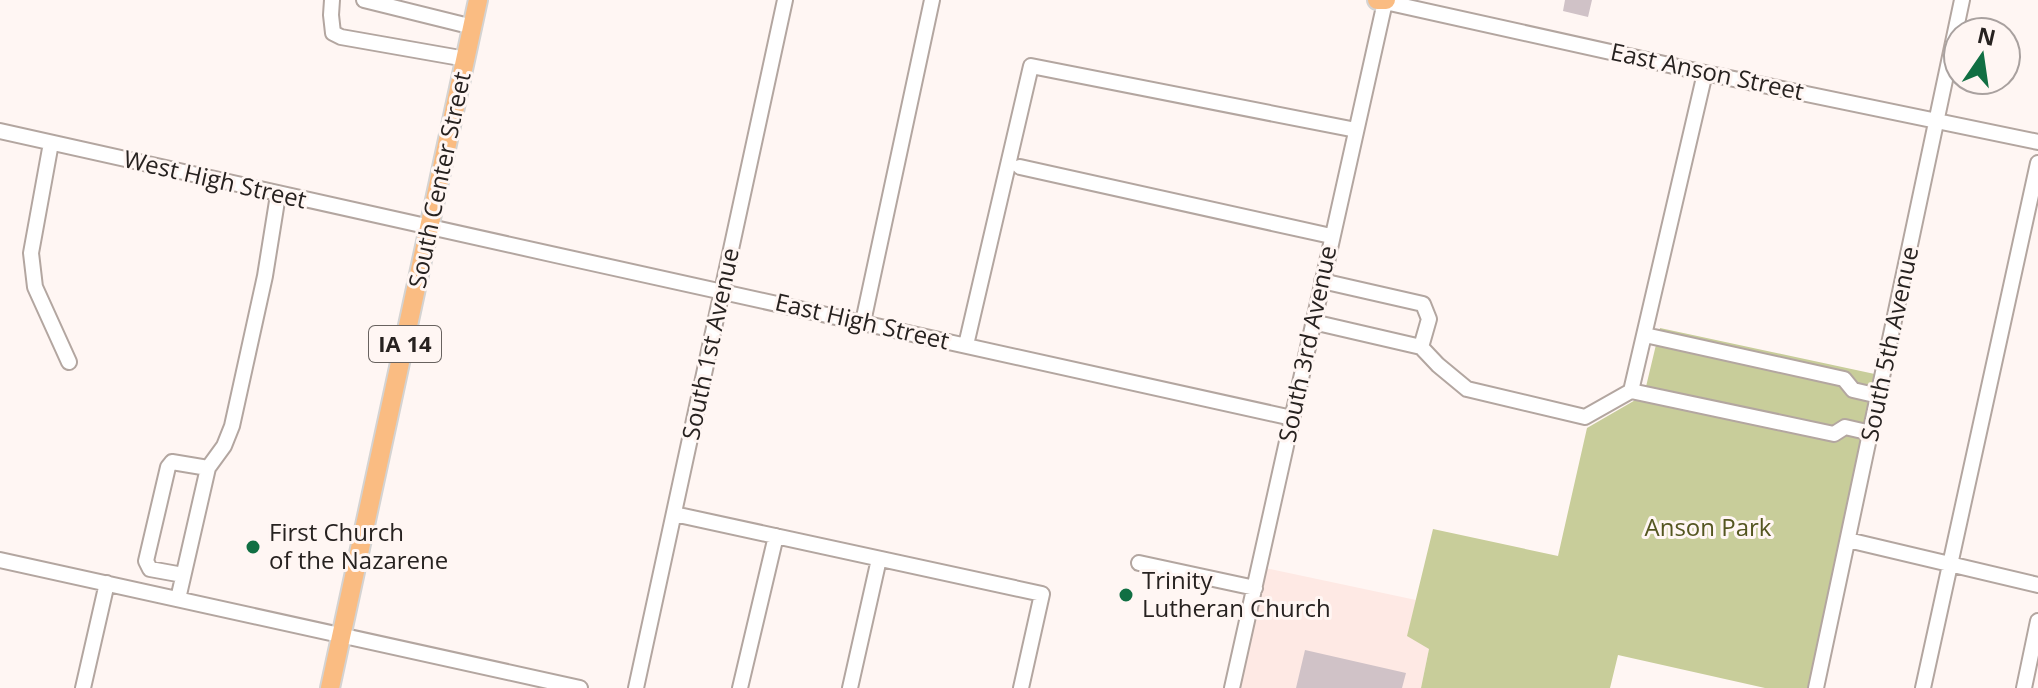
<svg xmlns="http://www.w3.org/2000/svg" width="2038" height="688" font-family="'Open Sans',sans-serif">
  <style>
    .education { fill: #fee9e4 }
    .green { fill: #c8cd9a }
    .building { fill: #d0c2c7 }
    .lines { fill: none; stroke-linecap: round; stroke-linejoin: round }
    .minor-casing { stroke: #b3a6a0; stroke-width: 18 }
    .major-casing { stroke: #d4d3d2; stroke-width: 22 }
    .minor { stroke: #fff; stroke-width: 14 }
    .major { stroke: #fabc82; stroke-width: 18 }
    .poi-dot { fill: #116f43; stroke: #fff6f3; stroke-width: 3 }
    .labels { text-anchor: middle; stroke-width: 6; stroke-linejoin: round; paint-order: stroke }
    .shield { fill: #fff6f3; stroke: #68625f; stroke-width: 2 }
    .shield-label { font-size: 22px; font-weight: bold; fill: #272220 }
    .street-label { font-size: 24px; fill: #272220; stroke: #fff6f3 }
    .park-label { font-size: 24px; fill: #545620; stroke: #fff6f3 }
    .poi-label { font-size: 24px; fill: #272220; stroke: #fff6f3; text-anchor: start }
  </style>
  <rect width="100%" height="100%" fill="#fff6f3"/>
  <path class="education" d="M1260 567 1416 600 1408 635 1429 649 1421 688H1232Z"/>
  <path class="green" d="M1660 328 1884 376 1816 688H1765L1618 655 1610 688H1421L1429 649 1407 636 1433 529 1558 556 1587 428 1644 395Z"/>
  <path class="building" d="M1565 0H1592L1588 17 1563 11Z
    M1305 650 1406 673 1402 688H1296Z"/>
  <g class="lines">
    <defs>
      <path id="minor" d="M332 0 331 15 333 33 341 37 466 59
        M364 0 473 27
        M0 131C430 229 862 321 1292 418
        M51 143 31 253 35 287 69 362
        M1020 167 1331 236
        M1322 281 1423 304 1429 319 1421 347
        M863 322 932 0
        M1313 322 1421 347 1438 365 1467 389 1585 417 1631 391 1705 73
        M1645 335 1844 379 1853 390 1879 396
        M966 345 1031 66 1356 130
        M1631 391 1834 434 1845 427 1871 433
        M674 514 1042 594 1021 688
        M1848 540 2038 585
        M0 560 580 688
        M1139 563 1255 588
        M183 575 150 569 146 561 168 467 172 462 208 468
        M178 599 208 468 224 446 232 426 265 276 278 195
        M83 688 107 583
        M636 688 785 0
        M740 688 776 536
        M850 688 879 559
        M1232 688 1385 2 1705 73 2038 142
        M1816 688 1962 0
        M1923 688 2038 163
        M2024 688 2038 621"/>
      <path id="major" d="M1377 0H1386
        M330 688 478 0"/>
    </defs>
    <use href="#minor" class="minor-casing"/>
    <use href="#major" class="major-casing"/>
    <use href="#minor" class="minor"/>
    <use href="#major" class="major"/>
  </g>
  <g class="poi-dot">
    <circle cx="253" cy="547" r="8"/>
    <circle cx="1126" cy="595" r="8"/>
  </g>
  <g class="labels">
    <rect class="shield" x="369" y="326" width="72" height="36" rx="6"/>
    <g class="shield-label">
      <text x="405" y="352">IA 14</text>
    </g>
    <g class="street-label">
      <text transform="translate(1707 72) rotate(12)" y="8">East Anson Street</text>
      <text transform="translate(215 180) rotate(13)" y="8">West High Street</text>
      <text transform="translate(440 180) rotate(-78)" y="8">South Center Street</text>
      <text transform="translate(862 322) rotate(13)" y="8">East High Street</text>
      <text transform="translate(711 344) rotate(-78)" y="8">South 1st Avenue</text>
      <text transform="translate(1308 344) rotate(-78)" y="8">South 3rd Avenue</text>
      <text transform="translate(1890 344) rotate(-78)" y="8">South 5th Avenue</text>
    </g>
    <g class="park-label">
      <text x="1708" y="536">Anson Park</text>
    </g>
    <g class="poi-label">
      <text x="269" y="541">First Church<tspan x="269" dy="28">of the Nazarene</tspan></text>
      <text x="1142" y="589">Trinity<tspan x="1142" dy="28">Lutheran Church</tspan></text>
    </g>
  </g>
  <g transform="translate(1982 56) rotate(13)"><circle r="38" fill="#fff6f3" stroke="#a9a19f" stroke-width="2"/>
  <path d="M0-6L14 30L0 20L-14 30Z" fill="#116f43"/>
  <text y="-12" font-size="22" font-weight="bold" text-anchor="middle" fill="#272220">N</text>
  </g>
</svg>
